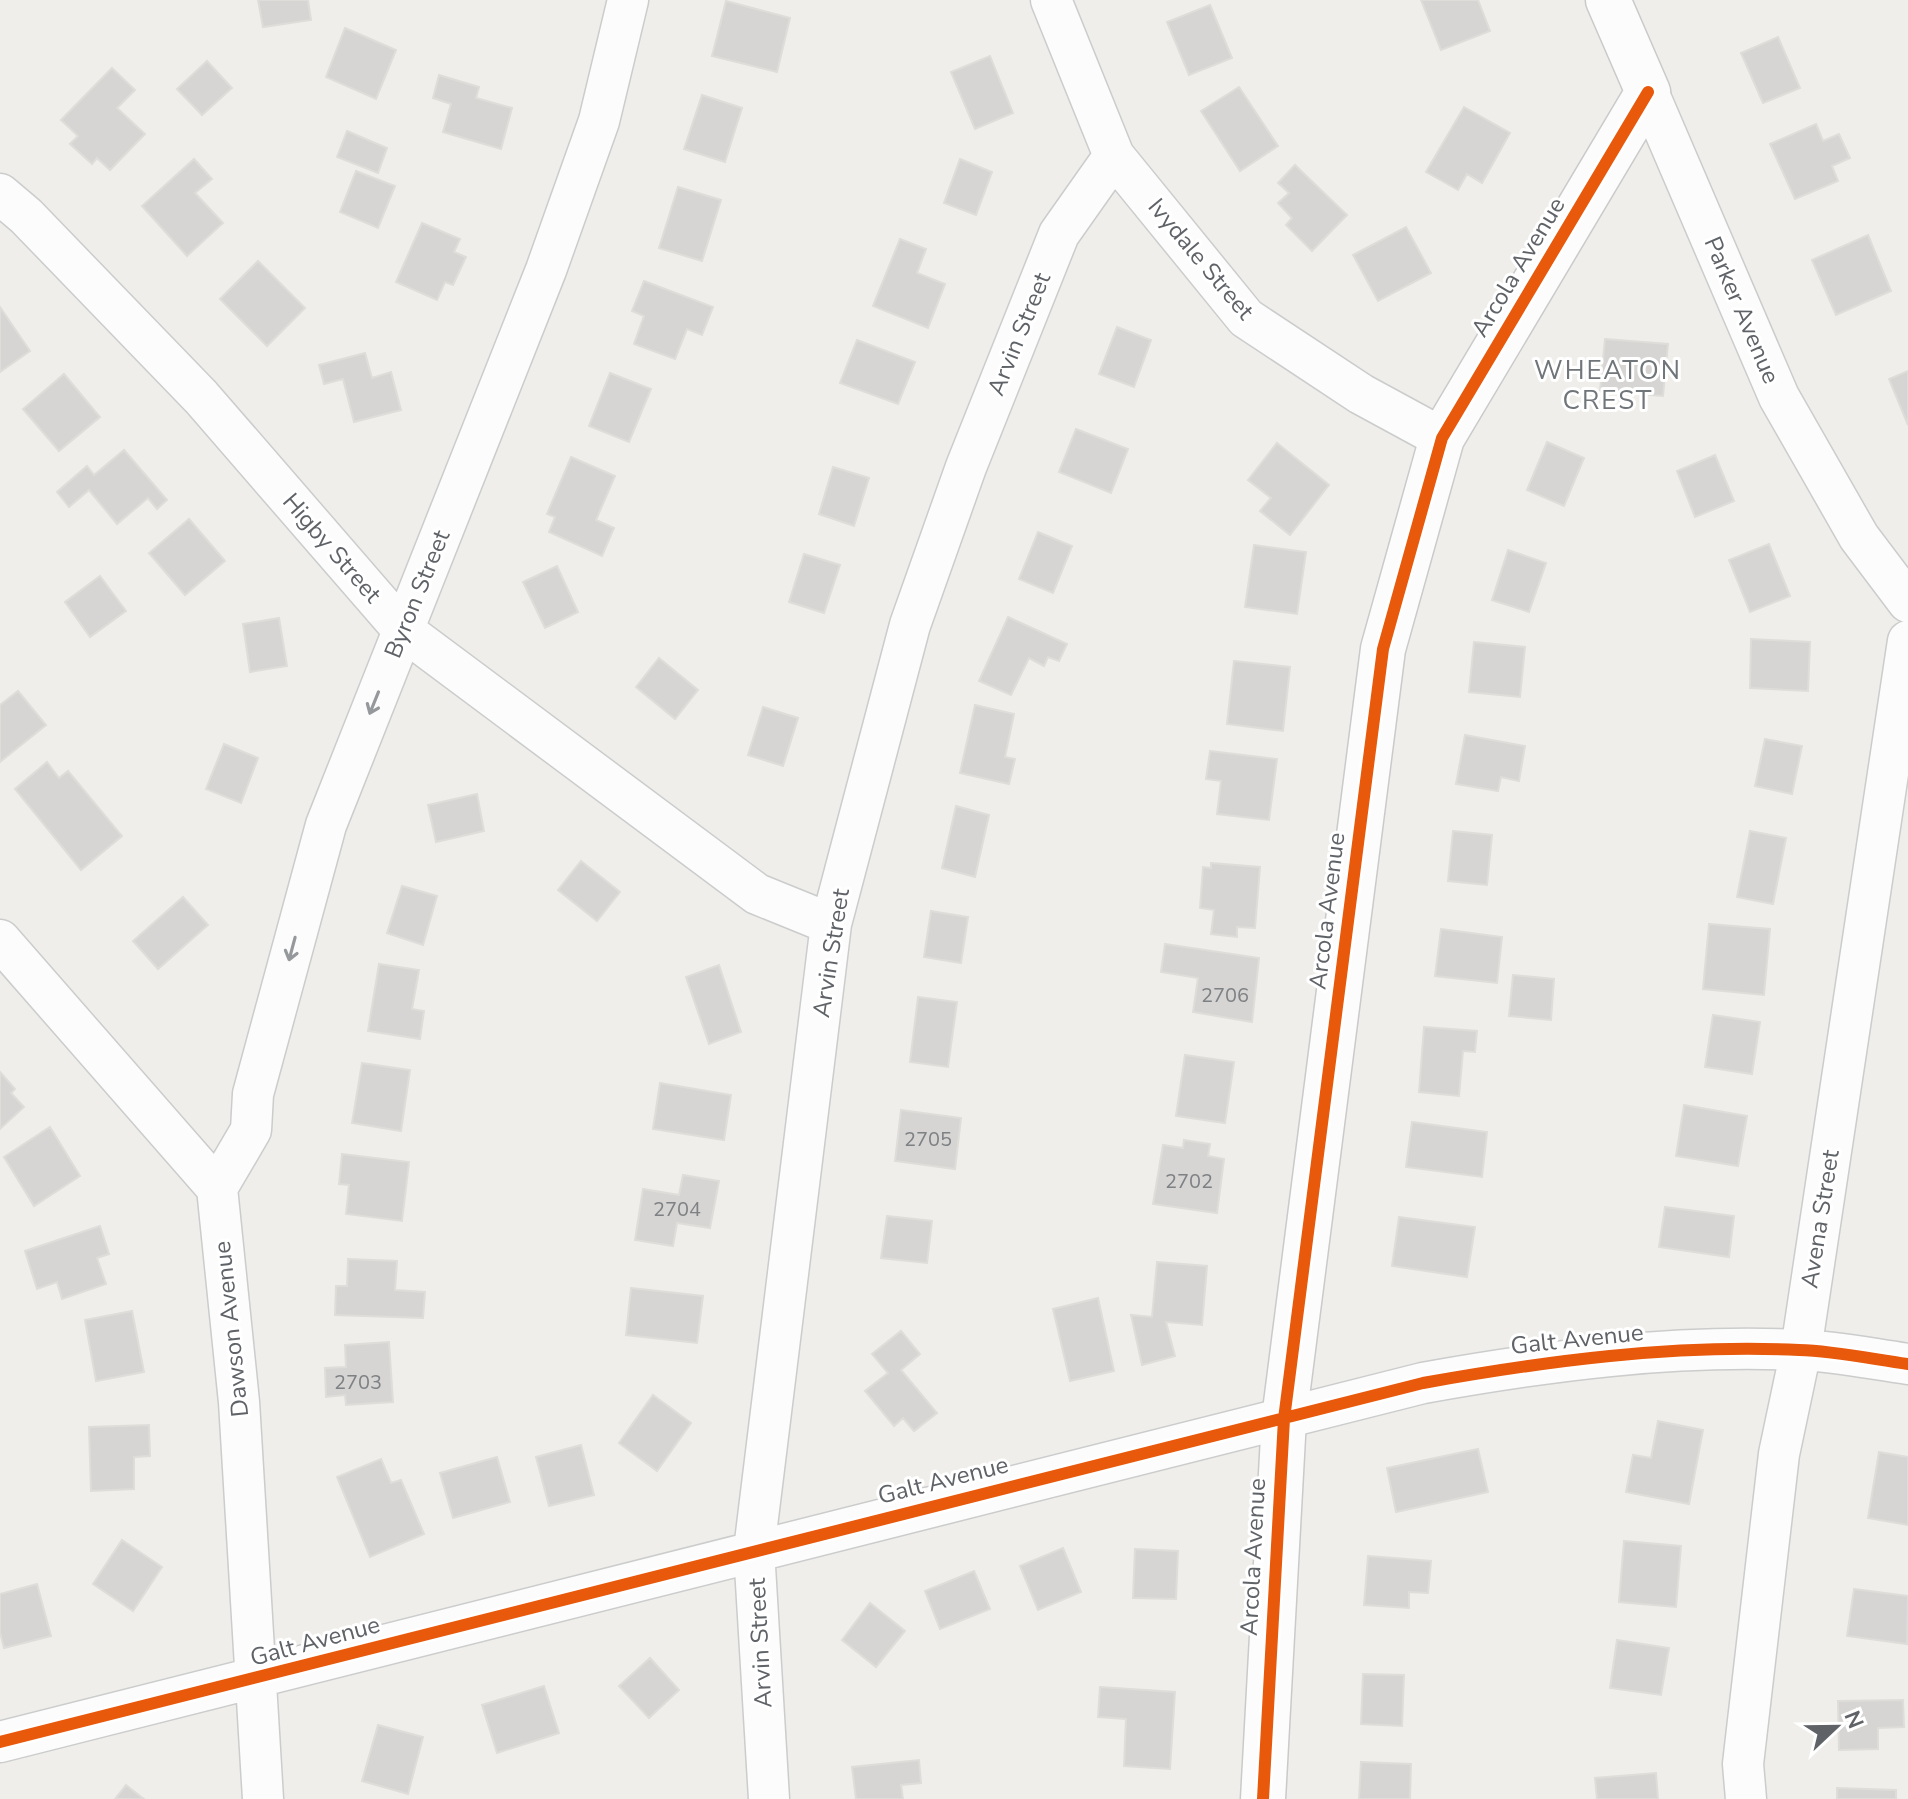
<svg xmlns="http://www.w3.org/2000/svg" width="1908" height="1799" font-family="'Nunito Sans',sans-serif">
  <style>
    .building { fill: #d6d5d3; stroke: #deddd9; stroke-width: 2 }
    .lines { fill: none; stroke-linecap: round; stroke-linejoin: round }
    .street-casing { stroke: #cbcccc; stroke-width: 43 }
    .secondary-casing { stroke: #cacacb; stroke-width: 47 }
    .street { stroke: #fdfcfc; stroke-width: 40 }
    .secondary { stroke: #fdfcfc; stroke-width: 44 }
    .cycleway-casing { stroke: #fff; stroke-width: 17 }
    .cycleway { stroke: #e8590c; stroke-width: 12 }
    .oneway { stroke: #96999c }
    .labels { text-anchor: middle; stroke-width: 6; stroke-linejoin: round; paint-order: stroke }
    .number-label { font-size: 20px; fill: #7e8184 }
    .street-label { font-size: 24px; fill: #5f6368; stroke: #fff }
    .neighbourhood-label { font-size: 26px; letter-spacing: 2px; fill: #70757a; stroke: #fff }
  </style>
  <rect width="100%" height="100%" fill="#efeeea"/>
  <path class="building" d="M258 0H308L311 20 263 27Z
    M1421 0H1478L1490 31 1441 50Z
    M726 1 790 18 777 72 712 56Z
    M1210 5 1232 58 1189 75 1167 22Z
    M345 28 396 50 376 99 326 77Z
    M1778 37 1800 88 1763 103 1741 53Z
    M990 56 1013 113 975 129 951 72Z
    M207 61 232 88 202 115 177 89Z
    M112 68 135 90 117 108 145 134 110 170 97 158 92 164 70 144 78 136 61 120Z
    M439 75 479 87 476 98 512 108 501 149 443 132 451 104 433 98Z
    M1239 87 1278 146 1240 171 1201 111Z
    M702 95 742 108 725 162 684 149Z
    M1464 107 1510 133 1482 183 1467 174 1458 190 1426 172Z
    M1816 124 1823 141 1839 134 1850 158 1832 166 1838 181 1795 199 1770 144Z
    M347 131 387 148 378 173 337 157Z
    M194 159 212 179 195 193 223 223 187 256 142 206Z
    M960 159 992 172 976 215 944 203Z
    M1295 165 1347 215 1312 251 1286 225 1292 218 1278 203 1289 193 1278 183Z
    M356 171 395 186 378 228 340 212Z
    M678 187 721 200 702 261 659 248Z
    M422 223 460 239 454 252 466 257 453 285 445 282 437 300 396 282Z
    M1406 227 1431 273 1378 301 1353 255Z
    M1868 235 1891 291 1836 315 1812 260Z
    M900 239 926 249 917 273 945 284 928 328 873 306Z
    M258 261 305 308 267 346 220 299Z
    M644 281 713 307 702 335 687 329 675 359 634 344 644 316 632 311Z
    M0 307 30 351 0 372Z
    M1117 327 1151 340 1134 387 1099 374Z
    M1605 339 1668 344 1663 396 1600 391Z
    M857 340 915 362 898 404 840 383Z
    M365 353 372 378 391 372 401 410 354 422 343 379 324 384 319 365Z
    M1908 371V425L1889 379Z
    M610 373 651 389 629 442 589 426Z
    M64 374 100 417 59 451 23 409Z
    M1076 429 1128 449 1111 493 1059 472Z
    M1547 442 1584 458 1564 506 1527 490Z
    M1277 443 1329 485 1290 535 1260 511 1271 498 1248 480Z
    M124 450 167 500 157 509 148 498 117 524 89 490 69 507 57 492 87 466 94 475Z
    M1715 455 1734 501 1695 517 1677 471Z
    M571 457 615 476 596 520 614 528 602 556 549 532 555 517 547 514Z
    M833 467 869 478 854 526 819 514Z
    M189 519 225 561 185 595 149 553Z
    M1038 532 1072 546 1053 593 1019 579Z
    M1769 544 1790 596 1750 612 1729 560Z
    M1254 545 1306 552 1297 614 1245 607Z
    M1508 550 1546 563 1529 612 1492 600Z
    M804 554 840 565 824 613 789 602Z
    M557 566 578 612 545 628 523 582Z
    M100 576 126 611 90 637 65 602Z
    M1008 617 1067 644 1059 661 1048 657 1044 666 1029 658 1011 695 979 681Z
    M279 618 287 666 250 672 243 624Z
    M1751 639 1810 642 1808 691 1750 688Z
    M1474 642 1525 647 1520 697 1469 692Z
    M659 658 698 690 675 719 636 687Z
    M1234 661 1290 667 1283 731 1227 724Z
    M18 691 46 725 0 762V705Z
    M975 705 1014 714 1005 757 1015 759 1009 784 960 773Z
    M763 707 798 718 783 766 748 755Z
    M1465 735 1525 746 1519 781 1501 777 1498 791 1456 784Z
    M1765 739 1802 746 1792 794 1755 786Z
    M224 744 258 758 241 803 206 789Z
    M1210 751 1277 759 1269 820 1217 814 1221 781 1206 779Z
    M47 762 59 778 68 771 122 836 81 870 15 789Z
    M477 794 484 831 436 842 428 805Z
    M956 806 989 815 975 877 942 868Z
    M1453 831 1492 835 1487 885 1448 881Z
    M1750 831 1786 838 1773 904 1737 897Z
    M581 861 620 892 597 921 558 890Z
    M1211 863 1260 867 1255 928 1237 927V937L1211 934 1214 910 1200 908 1203 867 1211 868Z
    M402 886 437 896 423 945 387 933Z
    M183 897 208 925 158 969 133 941Z
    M931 911 968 917 961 963 924 957Z
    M1709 924 1770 929 1764 995 1703 989Z
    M1441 929 1502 937 1497 983 1435 976Z
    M1165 944 1259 958 1252 1022 1193 1012 1198 978 1161 972Z
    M379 964 419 970 412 1009 424 1011 420 1039 368 1031Z
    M719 965 741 1032 709 1044 686 977Z
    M1513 975 1554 979 1551 1020 1509 1016Z
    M918 997 957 1002 948 1067 910 1062Z
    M1713 1015 1760 1022 1752 1074 1705 1067Z
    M1424 1027 1477 1031 1475 1052 1463 1051 1459 1096 1419 1092Z
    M1185 1055 1234 1062 1225 1123 1176 1116Z
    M362 1063 410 1070 401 1131 352 1123Z
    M0 1072 15 1089 11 1093 24 1107 0 1129Z
    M660 1083 731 1095 724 1140 653 1129Z
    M1684 1105 1747 1116 1738 1166 1676 1156Z
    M901 1110 961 1118 955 1169 895 1161Z
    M1412 1122 1487 1132 1482 1177 1406 1167Z
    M50 1127 80 1176 34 1206 4 1157Z
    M1184 1140 1210 1144 1208 1156 1224 1159 1217 1213 1153 1204 1163 1145 1183 1148Z
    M342 1154 409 1162 402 1221 346 1214 349 1185 339 1184Z
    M683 1175 719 1181 710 1228 677 1223 673 1246 635 1240 643 1189 679 1195Z
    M1665 1207 1734 1216 1729 1257 1659 1247Z
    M887 1216 932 1221 927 1263 881 1258Z
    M1399 1217 1475 1227 1467 1277 1392 1266Z
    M100 1226 109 1254 97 1258 106 1284 62 1299 57 1282 37 1289 25 1251Z
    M348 1259 397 1261 395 1290 425 1292 423 1318 335 1315 336 1286H347Z
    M1157 1262 1207 1266 1202 1325 1166 1322 1175 1356 1142 1365 1131 1315 1152 1317Z
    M631 1288 703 1296 697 1343 626 1335Z
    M1098 1298 1114 1371 1070 1381 1053 1309Z
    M132 1311 144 1372 96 1381 85 1320Z
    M901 1331 920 1354 901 1370 937 1413 914 1431 903 1418 894 1426 865 1391 888 1373 872 1354Z
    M389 1342 393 1402 346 1405 345 1395 326 1397 325 1368 346 1367 345 1345Z
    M653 1395 691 1423 657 1471 619 1443Z
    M1658 1421 1703 1430 1689 1504 1626 1492 1633 1455 1651 1458Z
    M149 1425 150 1456 134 1457V1489L91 1491 89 1427Z
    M581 1445 594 1495 549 1506 536 1457Z
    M1478 1449 1488 1492 1396 1512 1387 1468Z
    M1879 1452 1908 1457V1525L1868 1518Z
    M497 1457 510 1502 453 1518 440 1473Z
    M381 1459 391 1483 401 1480 424 1534 370 1557 337 1477Z
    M122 1540 162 1567 133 1611 93 1584Z
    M1624 1541 1681 1546 1676 1607 1619 1602Z
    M1063 1548 1081 1592 1038 1610 1020 1566Z
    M1135 1549 1178 1551 1176 1599 1133 1598Z
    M1368 1556 1431 1561 1428 1593 1409 1592V1608L1364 1605Z
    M974 1571 990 1609 940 1629 925 1591Z
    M37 1584 51 1636 4 1648 0 1632V1594Z
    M1854 1589 1908 1596 1907 1644 1847 1636Z
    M870 1603 905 1631 876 1667 842 1640Z
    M1617 1640 1669 1648 1661 1695 1610 1688Z
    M650 1658 679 1690 649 1718 619 1686Z
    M1363 1674 1404 1675 1402 1726 1361 1724Z
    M544 1686 559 1733 497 1753 482 1705Z
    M1100 1687 1175 1692 1170 1769 1124 1766 1126 1719 1098 1717Z
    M1903 1700 1904 1727 1878 1728V1749L1839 1750 1838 1701Z
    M378 1725 423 1737 408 1794 362 1781Z
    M919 1760 921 1783 901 1785 903 1799H856L852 1767Z
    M1361 1762 1411 1764 1410 1799H1359Z
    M1656 1773 1658 1799H1597L1595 1778Z
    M126 1785 144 1799H115Z
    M1837 1788 1896 1790V1799H1837Z"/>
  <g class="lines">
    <defs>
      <path id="street" d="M1051 0 1114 156 1246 318 1361 394 1442 438
        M1648 92 1779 397 1859 537 1908 602
        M0 194 26 216 201 397 403 630 757 894 831 924
        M0 940 217 1188 239 1402 263 1799
        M217 1188 251 1130 253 1094 326 825 546 270 599 121 628 0
        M0 1742 1423 1383C1546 1361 1673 1344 1799 1350 1835 1351 1872 1359 1908 1364
        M769 1799 754 1550 831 924 910 625 966 467 1059 234 1114 156
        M1746 1799 1743 1764 1779 1454 1801 1350 1908 641"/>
      <path id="secondary" d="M1263 1799 1284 1419 1383 649 1442 438 1648 92 1608 0"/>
    </defs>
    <use href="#street" class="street-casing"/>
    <use href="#secondary" class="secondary-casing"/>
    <use href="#street" class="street"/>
    <use href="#secondary" class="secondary"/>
    <defs>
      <path id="cycleway" d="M0 1742 1423 1383C1546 1361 1673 1344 1799 1350 1835 1351 1872 1359 1908 1364
        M1263 1799 1284 1419 1383 649 1442 438 1648 92"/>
    </defs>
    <use href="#cycleway" class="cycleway-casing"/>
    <use href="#cycleway" class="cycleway"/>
  </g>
  <defs><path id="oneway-shaft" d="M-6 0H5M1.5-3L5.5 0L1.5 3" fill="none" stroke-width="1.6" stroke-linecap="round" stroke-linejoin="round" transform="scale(2)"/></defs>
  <g class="oneway">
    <use href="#oneway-shaft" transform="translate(374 703) rotate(112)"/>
    <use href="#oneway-shaft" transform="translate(292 949) rotate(105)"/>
  </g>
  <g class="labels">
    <g class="number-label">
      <text x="1225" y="1002">2706</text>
      <text x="928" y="1146">2705</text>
      <text x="1189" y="1188">2702</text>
      <text x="677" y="1216">2704</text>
      <text x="358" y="1389">2703</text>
    </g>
    <g class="street-label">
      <text transform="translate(1201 259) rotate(50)" y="8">Ivydale Street</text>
      <text transform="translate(1518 267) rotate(-59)" y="8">Arcola Avenue</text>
      <text transform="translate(1742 310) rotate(67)" y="8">Parker Avenue</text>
      <text transform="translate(1019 334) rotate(-68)" y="8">Arvin Street</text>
      <text transform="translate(332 548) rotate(49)" y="8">Higby Street</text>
      <text transform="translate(417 594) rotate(-68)" y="8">Byron Street</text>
      <text transform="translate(1327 911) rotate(-83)" y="8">Arcola Avenue</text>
      <text transform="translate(831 953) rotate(-81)" y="8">Arvin Street</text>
      <text transform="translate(1820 1219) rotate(-81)" y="8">Avena Street</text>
      <text transform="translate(231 1329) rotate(-96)" y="8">Dawson Avenue</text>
      <text transform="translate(1577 1339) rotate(-6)" y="8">Galt Avenue</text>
      <text transform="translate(943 1480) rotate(-14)" y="8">Galt Avenue</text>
      <text transform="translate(1253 1557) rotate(-87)" y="8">Arcola Avenue</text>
      <text transform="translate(315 1641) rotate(-15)" y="8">Galt Avenue</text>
      <text transform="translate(760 1643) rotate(-93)" y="8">Arvin Street</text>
    </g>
    <g class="neighbourhood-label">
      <text x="1608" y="379">WHEATON<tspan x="1608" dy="30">CREST</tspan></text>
    </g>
  </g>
  <g transform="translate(1836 1727) rotate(68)" stroke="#ffffff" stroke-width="6" paint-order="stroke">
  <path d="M0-6L14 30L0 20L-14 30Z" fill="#5f6368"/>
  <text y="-12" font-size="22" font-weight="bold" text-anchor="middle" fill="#5f6368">N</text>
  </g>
</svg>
